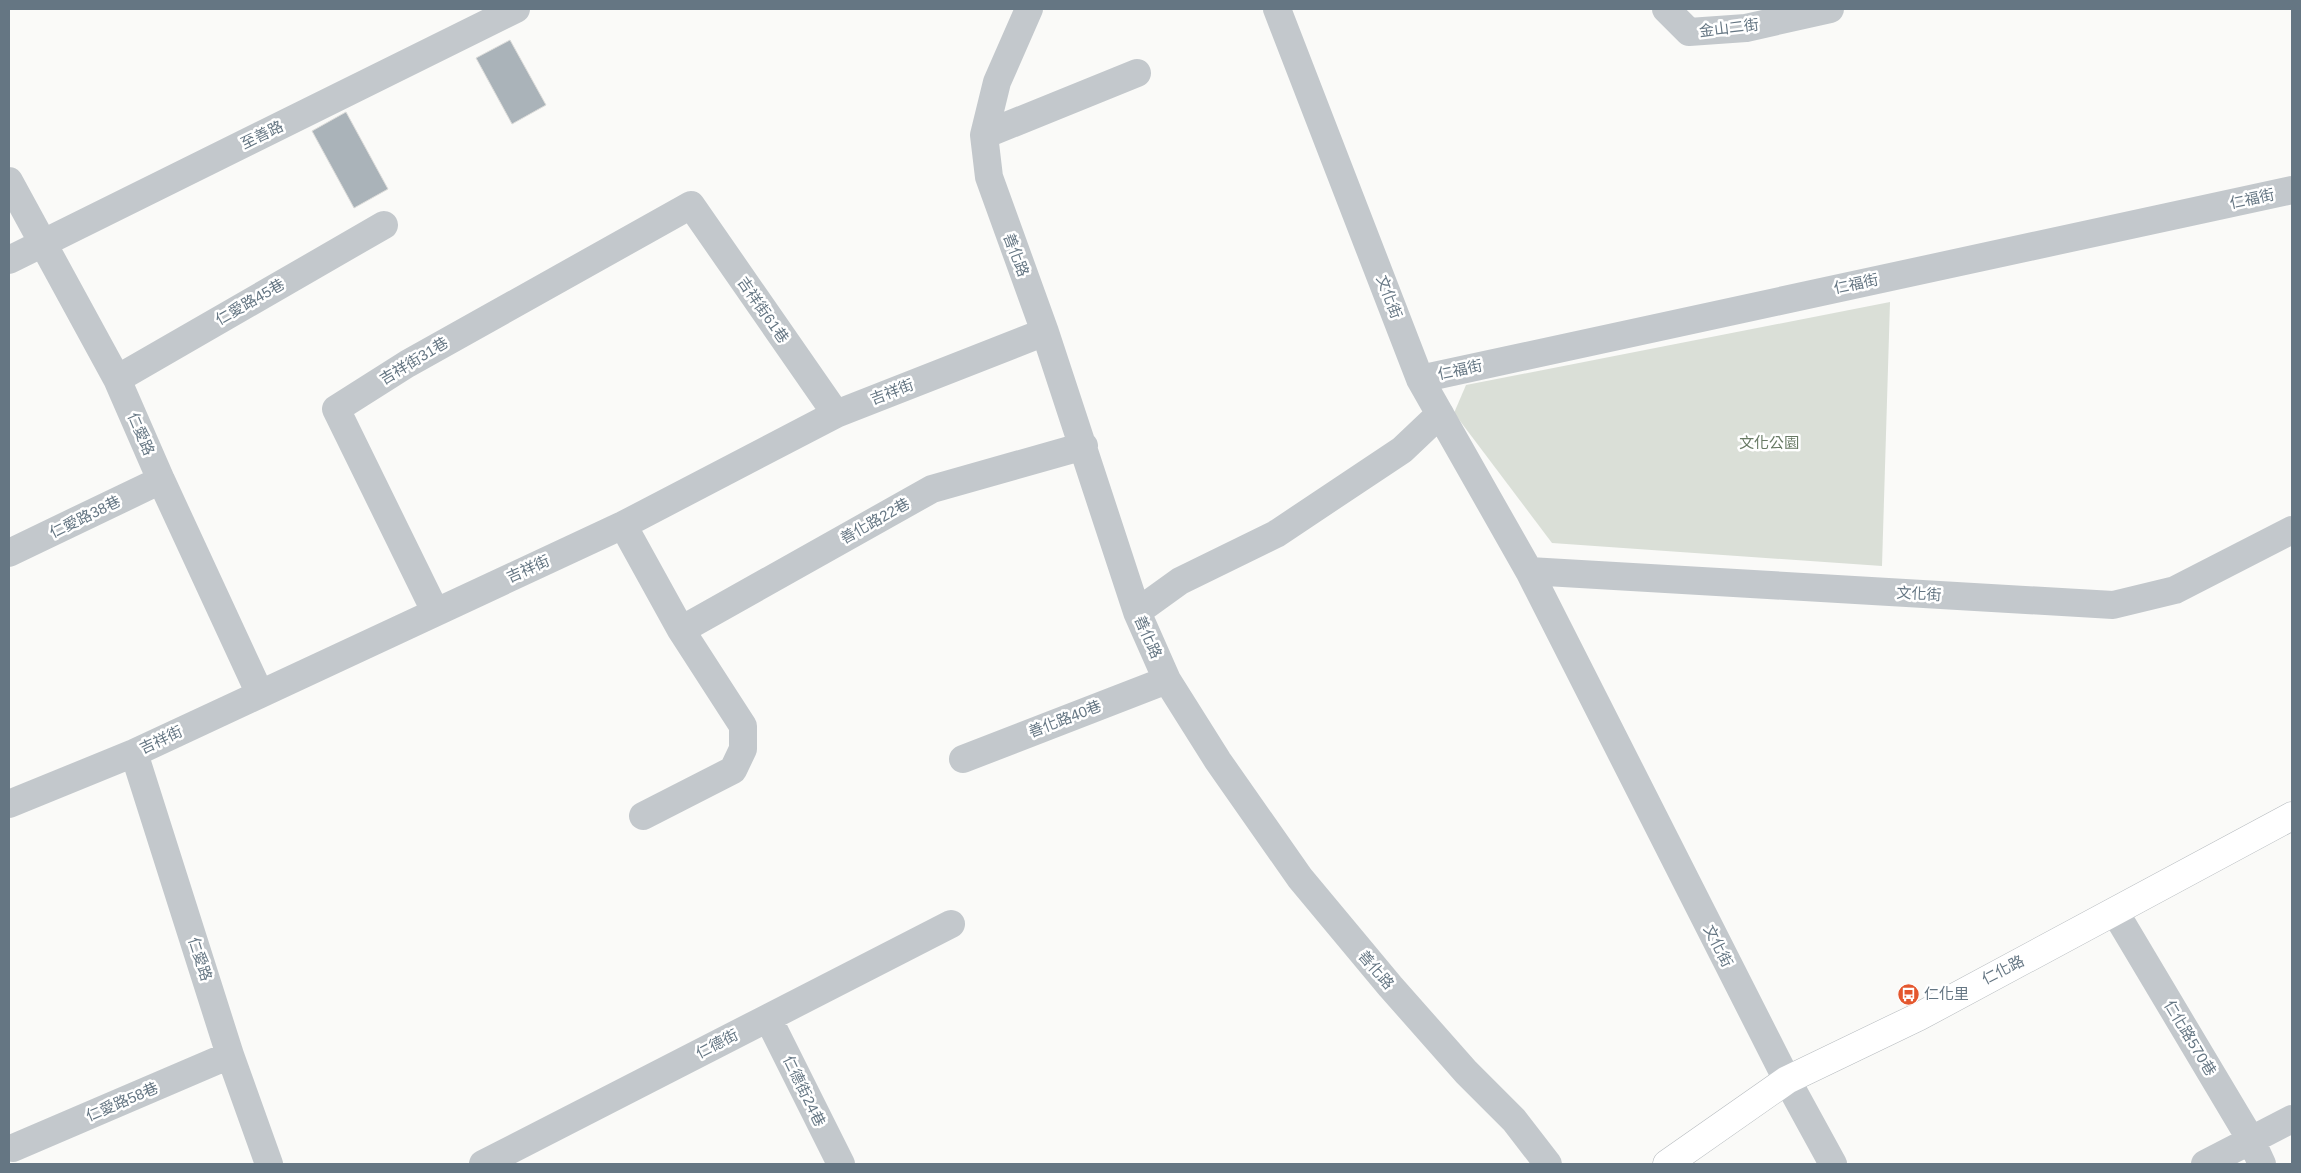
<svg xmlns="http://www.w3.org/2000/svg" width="2301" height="1173" font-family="Helvetica,'Noto Sans TC',sans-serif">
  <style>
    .green { fill: #dadfd7 }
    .building { fill: #aab3b9; stroke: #dcdcda }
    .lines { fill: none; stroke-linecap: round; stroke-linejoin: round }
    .major-casing { stroke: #b5babe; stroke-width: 29 }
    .minor { stroke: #c3c8cc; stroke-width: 28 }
    .major { stroke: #fff; stroke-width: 28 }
    .labels { text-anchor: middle; stroke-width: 5; stroke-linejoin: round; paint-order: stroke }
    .street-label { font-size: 15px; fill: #657683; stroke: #fff }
    .park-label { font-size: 15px; fill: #687a64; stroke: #fff }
    .poi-label { font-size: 15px; fill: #657683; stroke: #fff; text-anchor: start }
  </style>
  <rect width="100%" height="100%" fill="#fafaf8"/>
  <path class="green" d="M1890 302 1882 566 1552 543 1454 413 1466 385Z"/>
  <path class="building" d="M510 40 546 105 512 124 476 58Z
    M346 112 388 189 354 208 312 131Z"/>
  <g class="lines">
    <defs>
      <path id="major" d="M1667 1164 1787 1080 1918 1017 2292 816"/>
    </defs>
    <use href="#major" class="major-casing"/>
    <path class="minor" d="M1029 9 997 82 984 135 989 177 1045 332 1137 612 1167 680 1218 761 1300 878 1390 986 1466 1072 1514 1120 1548 1164
      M1277 9 1420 379 1529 571 1787 1080 1833 1164
      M1666 9 1689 32 1746 28 1830 9
      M984 135 1137 73
      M9 181 117 379 161 480 260 694
      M9 260 516 9
      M117 379 384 225
      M1420 379 2292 190
      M623 525 681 630 743 726V749L733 770 643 816
      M9 553 161 480
      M1529 571 2113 605 2175 590 2292 530
      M435 611 336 409 407 364 691 205 836 414
      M1137 612 1180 581 1276 534 1402 450 1440 414
      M681 630 932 489 1084 446
      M134 753 230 1055 269 1164
      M963 759 1167 680
      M9 804 134 753 623 525 836 414 1045 332
      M2115 912 2251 1140 2262 1164
      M768 1018 841 1164
      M13 1148 230 1055
      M483 1164 951 924
      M2205 1164 2292 1119"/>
    <use href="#major" class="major"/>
  </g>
  <defs>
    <symbol id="bus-disc" viewBox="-11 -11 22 22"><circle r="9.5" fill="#e4572e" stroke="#fff"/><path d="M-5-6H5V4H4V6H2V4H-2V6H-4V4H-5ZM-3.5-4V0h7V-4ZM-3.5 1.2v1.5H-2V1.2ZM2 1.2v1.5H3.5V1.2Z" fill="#fff"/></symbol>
  </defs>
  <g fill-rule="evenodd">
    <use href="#bus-disc" x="1896" y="982" width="25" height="25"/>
  </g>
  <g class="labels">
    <g class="street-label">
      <text transform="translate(1729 28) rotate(-7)" y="5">金山二街</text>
      <text transform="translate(262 135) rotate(-26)" y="5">至善路</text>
      <text transform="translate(2252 199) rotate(-12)" y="5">仁福街</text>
      <text transform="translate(1016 255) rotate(69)" y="5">善化路</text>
      <text transform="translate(1856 284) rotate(-12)" y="5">仁福街</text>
      <text transform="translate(1389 297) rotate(69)" y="5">文化街</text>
      <text transform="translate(250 302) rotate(-30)" y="5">仁愛路45巷</text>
      <text transform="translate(763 310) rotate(55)" y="5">吉祥街61巷</text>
      <text transform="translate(414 361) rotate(-31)" y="5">吉祥街31巷</text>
      <text transform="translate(1460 370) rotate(-12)" y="5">仁福街</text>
      <text transform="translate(892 392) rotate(-21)" y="5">吉祥街</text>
      <text transform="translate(141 434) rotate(67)" y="5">仁愛路</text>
      <text transform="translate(85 517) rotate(-26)" y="5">仁愛路38巷</text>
      <text transform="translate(875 521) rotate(-29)" y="5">善化路22巷</text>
      <text transform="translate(528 569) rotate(-24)" y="5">吉祥街</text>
      <text transform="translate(1919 594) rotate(3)" y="5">文化街</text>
      <text transform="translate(1148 637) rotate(66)" y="5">善化路</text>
      <text transform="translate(1065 719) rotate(-21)" y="5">善化路40巷</text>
      <text transform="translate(161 740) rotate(-25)" y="5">吉祥街</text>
      <text transform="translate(1718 946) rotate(63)" y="5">文化街</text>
      <text transform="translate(200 959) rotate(72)" y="5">仁愛路</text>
      <text transform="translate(1376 970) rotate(49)" y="5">善化路</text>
      <text transform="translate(2003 970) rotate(-27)" y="5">仁化路</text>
      <text transform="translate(2190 1038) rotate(59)" y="5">仁化路570巷</text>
      <text transform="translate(717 1044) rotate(-27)" y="5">仁德街</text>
      <text transform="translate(804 1091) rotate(64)" y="5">仁德街24巷</text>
      <text transform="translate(122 1102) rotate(-23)" y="5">仁愛路58巷</text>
    </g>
    <g class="park-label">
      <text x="1769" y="448">文化公園</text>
    </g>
    <g class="poi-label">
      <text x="1924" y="999">仁化里</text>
    </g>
  </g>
  <rect width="2301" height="1173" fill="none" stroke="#657683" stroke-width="20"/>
</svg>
